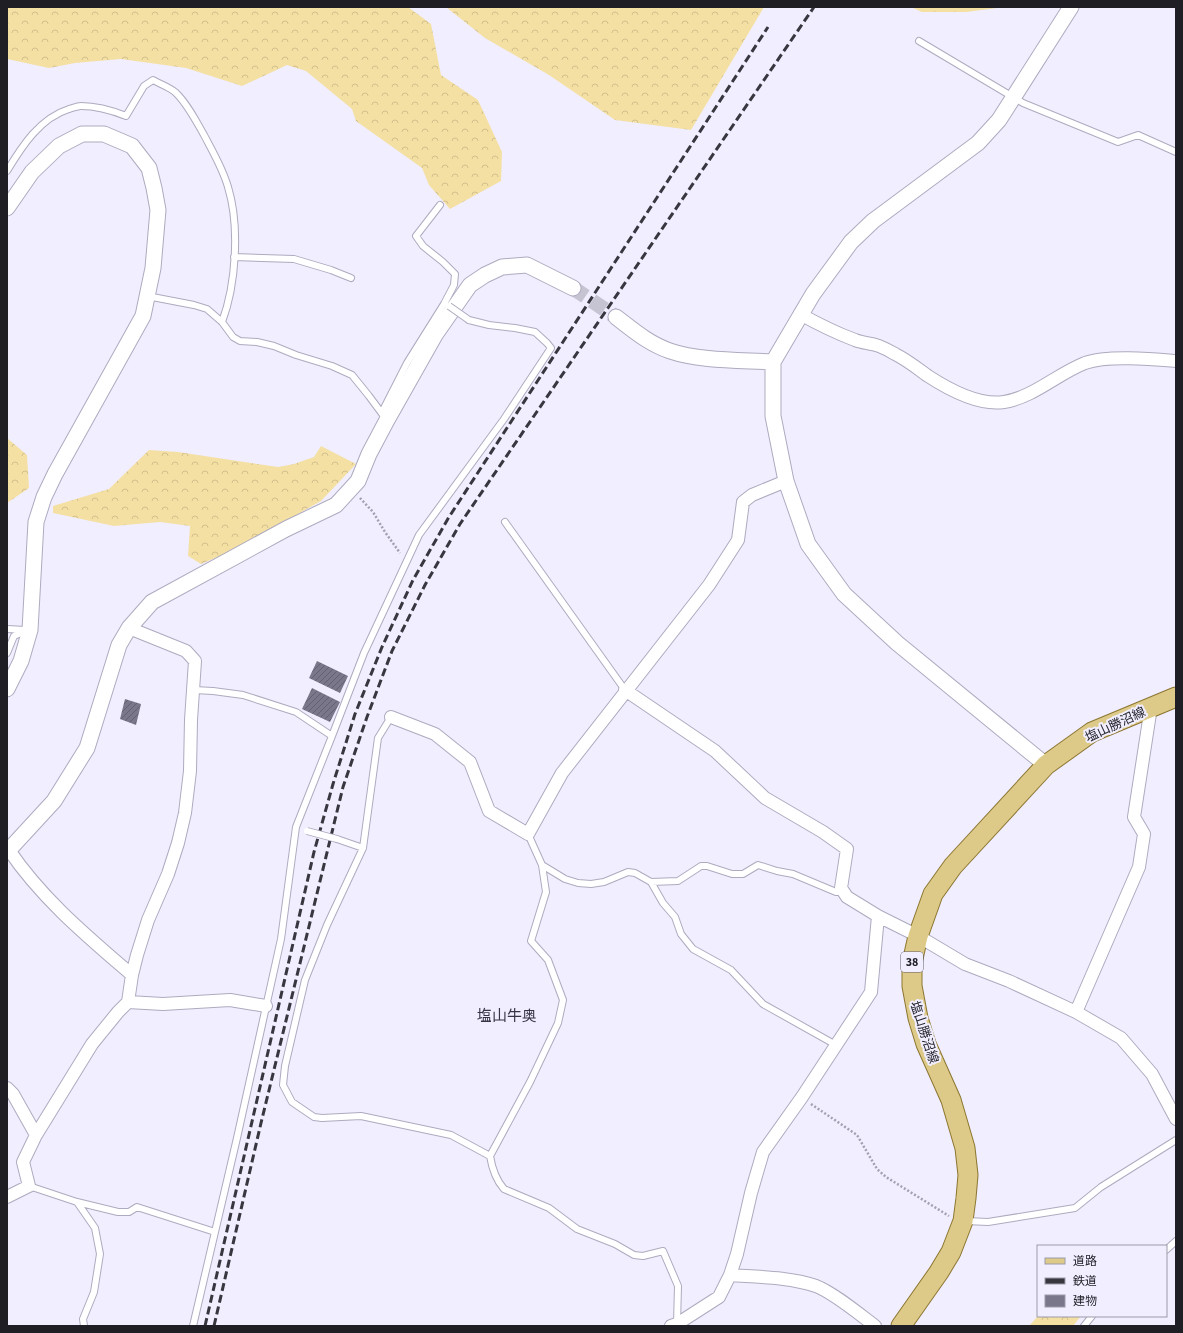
<svg xmlns="http://www.w3.org/2000/svg" width="1183" height="1333" font-family="'Source Sans 3','Noto Sans JP',sans-serif">
  <style>
    .forest { fill: url(#forest-crowns) }
    .building { fill: url(#building-hatch) }
    .lines { fill: none; stroke-linecap: round; stroke-linejoin: round }
    .tertiary-tunnel { stroke: #c6c4d3; stroke-width: 15; stroke-dasharray: 15 8; stroke-linecap: butt }
    .service-casing { stroke: #adabbf; stroke-width: 8 }
    .minor-casing { stroke: #adabbf; stroke-width: 14 }
    .tertiary-casing { stroke: #adabbf; stroke-width: 17 }
    .primary-casing { stroke: #8c7631; stroke-width: 21 }
    .path { stroke: #a3a1af; stroke-width: 2.5; stroke-dasharray: 2 2; stroke-linecap: butt }
    .service { stroke: #fff; stroke-width: 6 }
    .minor { stroke: #fff; stroke-width: 12 }
    .tertiary { stroke: #fff; stroke-width: 15 }
    .primary { stroke: #ddc988; stroke-width: 19 }
    .rail { stroke: #38373f; stroke-width: 3; stroke-dasharray: 8 4; stroke-linecap: butt }
    .service-bridge-casing { stroke: #adabbf; stroke-width: 8; stroke-linecap: butt }
    .service-bridge { stroke: #fff; stroke-width: 6 }
    .labels { text-anchor: middle; stroke-width: 4; stroke-linejoin: round; paint-order: stroke }
    .shield { fill: #f0eeff; stroke: #5e5c66; stroke-width: 1 }
    .shield-label { font-size: 12px; font-weight: bold; fill: #1f1e25 }
    .street-label { font-size: 13px; fill: #1f1e25; stroke: #f0eeff }
    .quarter-label { font-size: 15px; fill: #363444; stroke: #f0eeff }
  </style>
  <defs>
    <pattern id="forest-crowns" width="20" height="18" patternUnits="userSpaceOnUse"><rect width="20" height="18" fill="#f5e0a3"/><path d="M2 6a3 3 0 1 1 6 0M12 15a3 3 0 1 1 6 0" fill="none" stroke="#d2c08c"/></pattern>
    <pattern id="building-hatch" width="6" height="6" patternUnits="userSpaceOnUse"><rect width="6" height="6" fill="#7a778a"/><path d="M-1 1l2-2M0 6l6-6M5 7l2-2" fill="none" stroke="#636171"/></pattern>
  </defs>
  <rect width="100%" height="100%" fill="#f0eeff"/>
  <path class="forest" d="M7 7H408L431 24 441 75 478 100 502 152 501 181 450 209 429 185 422 168 356 121 352 109 306 71 287 65 242 86 186 68 121 59 75 63 49 68 7 59Z
    M446 7H764L691 130 615 120 549 75 485 38Z
    M911 7H1005L966 12H922Z
    M7 438 27 455 29 488 7 503Z
    M321 446 356 464 321 501 236 549 201 564 188 556 190 526 160 522 114 526 53 513V506L109 489 149 450 178 452 278 467 294 464 314 457Z
    M1038 1316H1081L1073 1326H1029Z"/>
  <path class="building" d="M317 661 348 676 340 693 309 678Z
    M312 688 340 702 330 722 302 709Z
    M125 699 141 704 136 725 120 719Z"/>
  <g class="lines">
    <path class="tertiary-tunnel" d="M573 288 616 317"/>
    <defs>
      <path id="service" d="M919 41 1023 103 1118 142 1138 135 1176 152
        M7 171C22 146 40 118 69 109 73 108 77 106 81 106 97 106 111 110 126 116L144 86 153 80C160 84 169 87 175 92 187 103 196 121 204 135 213 152 223 169 228 187 240 226 236 285 222 322
        M234 257 294 259 331 270 351 278
        M147 296 194 305 207 309 222 322 233 337 240 341 257 342 274 346 296 355 332 366 352 375 369 396 386 419
        M382 412 407 363 444 304 454 285 455 274 443 262 423 246 416 236 440 205
        M505 522 625 690
        M7 629 26 630
        M7 653 14 636 28 630
        M391 717 378 738 363 848 327 925 305 980 285 1066 283 1085 292 1102 314 1117 322 1118 361 1116 451 1135 490 1156
        M332 736 364 653 419 535 504 419 551 348 547 343 535 332 515 328 489 325 469 320
        M528 834 542 865 546 892 531 941 548 960 563 1000 558 1023 530 1082 490 1156C492 1168 496 1180 504 1189L549 1208 577 1229 615 1244 634 1255 643 1256 663 1251 678 1286 677 1324
        M337 839 363 848
        M542 865 565 879 578 883 591 884 604 882 628 872 635 873 651 882 678 881 701 866H707L732 874H743L758 865 777 871 793 874 836 892H843
        M651 882 663 903 675 917 681 934 693 949 731 970 763 1004 836 1045
        M29 1186 77 1202 95 1228 100 1254 94 1292 83 1319 84 1326
        M77 1202 118 1212H129L137 1207 215 1232
        M966 1221 988 1222 1075 1208 1101 1187 1176 1140
        M1166 1250 1176 1241
        M193 1326 237 1138 281 939 296 827 332 736 296 712 243 695 213 691 194 690
        M1084 1326 1092 1316"/>
      <path id="minor" d="M800 314C818 324 836 333 855 340 862 343 871 343 879 346 884 348 890 351 895 354 907 360 917 368 928 376 948 389 978 406 1004 402 1034 397 1057 374 1085 363 1107 355 1152 359 1176 361
        M625 690 715 751 765 798 823 832 847 849 841 888 847 897 878 916
        M391 717 435 734 470 762 489 811 528 834 562 773 709 585 738 540 743 502 752 495 786 481
        M9 850C42 899 88 937 132 975
        M128 1002 163 1004 230 1000 266 1006
        M1076 1012 1139 867 1144 834 1134 817 1151 707
        M7 1088 13 1094 36 1135
        M7 1197 29 1186 23 1162 36 1135 92 1044 118 1012 128 1002 132 975 137 955 148 920 168 874 178 843 185 813 190 771 191 720 195 661 186 651 129 628
        M730 1275C758 1277 789 1277 816 1286 834 1293 859 1314 875 1326
        M671 1326 677 1324 719 1297 730 1275 737 1254 751 1193 763 1152 802 1097 871 992 878 916 918 936 965 964 1009 981 1076 1012 1121 1038 1152 1074 1176 1119"/>
      <path id="tertiary" d="M7 208 32 172 59 146 82 134H104L132 146 149 168 154 188 158 210 153 268 143 316 55 474 44 497 36 522 30 630 21 661 7 689
        M616 317C633 330 649 344 670 351 699 361 741 360 773 362L813 294 851 242 873 221 978 143 999 120 1071 7
        M773 362V416L786 481 808 544 844 594 897 643 1046 765
        M7 852 54 801 87 748 119 645 129 628 152 602 286 529 336 505 358 481 369 454 387 420 435 335 470 285 485 275 502 267 527 265 573 288"/>
      <path id="primary" d="M901 1326 939 1272 951 1252 963 1221 966 1198 968 1175 965 1148 951 1100 926 1044 918 1018 912 986V963L918 936 933 894 953 866 1046 765 1092 732 1176 697"/>
    </defs>
    <use href="#service" class="service-casing"/>
    <use href="#minor" class="minor-casing"/>
    <use href="#tertiary" class="tertiary-casing"/>
    <use href="#primary" class="primary-casing"/>
    <path class="path" d="M360 498 373 512 385 532 400 553
      M811 1104 857 1135 877 1169 886 1177 949 1216"/>
    <use href="#service" class="service"/>
    <use href="#minor" class="minor"/>
    <use href="#tertiary" class="tertiary"/>
    <use href="#primary" class="primary"/>
    <path class="rail" d="M205 1326 314 852 333 784 355 714 382 647 413 580 449 517 768 27
      M214 1326 261 1123 343 787 367 717 392 651 425 585 460 524 814 7"/>
    <defs>
      <path id="service-bridge" d="M449 306 469 320
        M307 831 337 839"/>
    </defs>
    <use href="#service-bridge" class="service-bridge-casing"/>
    <use href="#service-bridge" class="service-bridge"/>
  </g>
  <g class="labels">
    <rect class="shield" x="901" y="952" width="22" height="20" rx="3"/>
    <g class="shield-label">
      <text x="912" y="966">38</text>
    </g>
    <g class="street-label">
      <text transform="translate(1115 724) rotate(-25)" y="5">塩山勝沼線</text>
      <text transform="translate(925 1032) rotate(72)" y="5">塩山勝沼線</text>
    </g>
    <g class="quarter-label">
      <text x="507" y="1021">塩山牛奥</text>
    </g>
  </g>
  <rect width="1183" height="1333" fill="none" stroke="#1f1e25" stroke-width="16"/>
  <rect x="1037" y="1245" width="130" height="72" fill="#f0eeff" stroke="#9c9ba8"/>
  <rect x="1045" y="1258" width="20" height="6" fill="#ddc988" stroke="#9c9ba8"/>
  <text x="1073" y="1265" font-size="12" fill="#1f1e25">道路</text>
  <rect x="1045" y="1278" width="20" height="6" fill="#38373f" stroke="#9c9ba8"/>
  <text x="1073" y="1285" font-size="12" fill="#1f1e25">鉄道</text>
  <rect x="1045" y="1295" width="20" height="12" fill="#7a778a" stroke="#9c9ba8"/>
  <text x="1073" y="1305" font-size="12" fill="#1f1e25">建物</text>
</svg>
